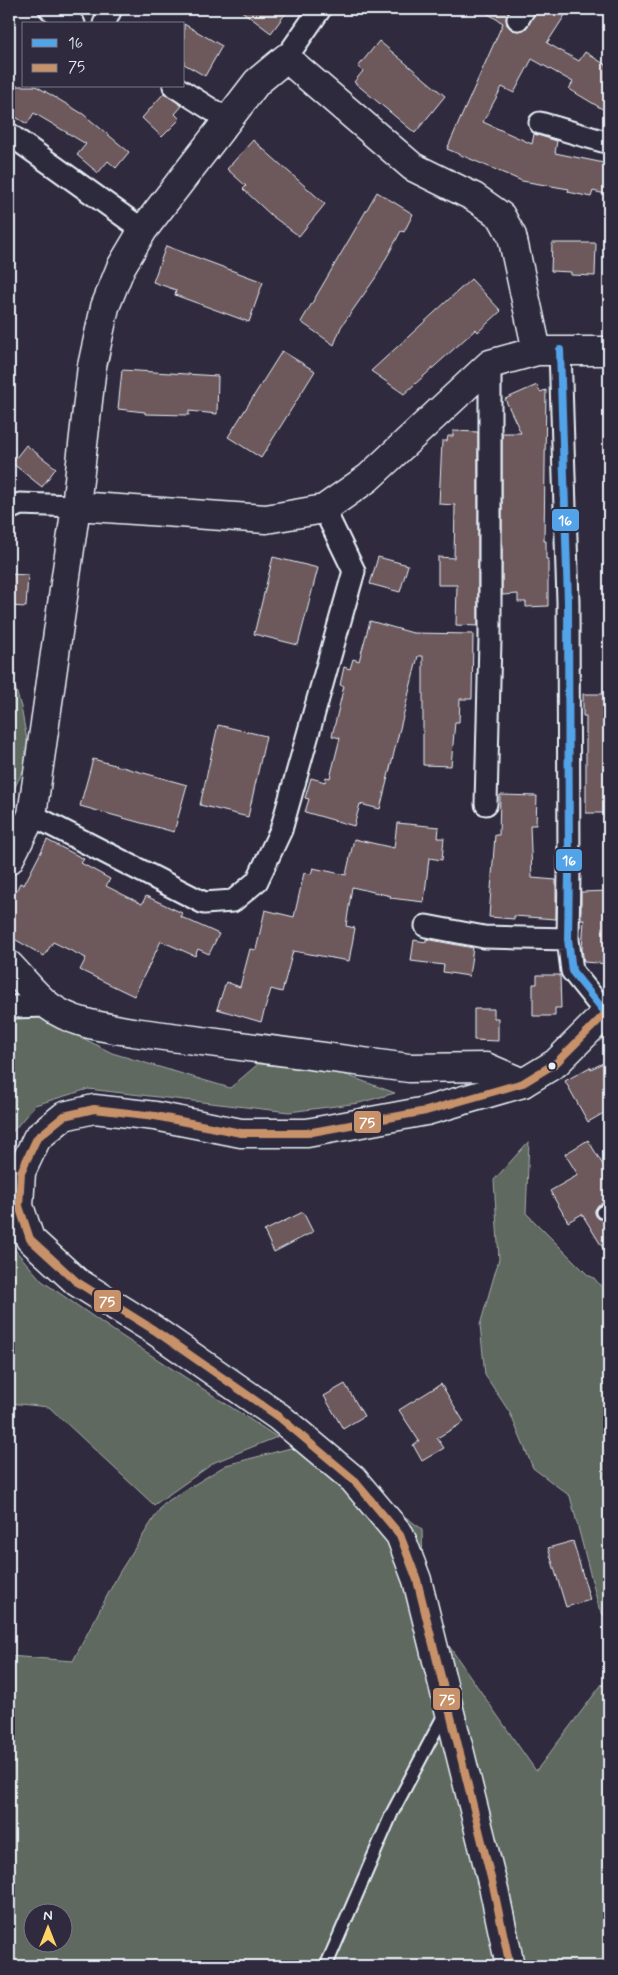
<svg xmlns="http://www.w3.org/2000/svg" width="618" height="1975" font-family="Mynerve,sans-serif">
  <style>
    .green { fill: #5f695e; stroke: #a4adab; fill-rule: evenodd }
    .building { fill: #6d595b; stroke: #e8f1f8 }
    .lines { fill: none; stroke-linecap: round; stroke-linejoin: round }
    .lane-casing { stroke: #e8f1f8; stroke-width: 15 }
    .street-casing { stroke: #e8f1f8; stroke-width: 25 }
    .secondary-casing { stroke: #e8f1f8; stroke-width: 31 }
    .primary-casing { stroke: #e8f1f8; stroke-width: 31 }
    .lane { stroke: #2f2a3d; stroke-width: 11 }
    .street { stroke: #2f2a3d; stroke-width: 21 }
    .secondary { stroke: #2f2a3d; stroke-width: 28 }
    .primary { stroke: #2f2a3d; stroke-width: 28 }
    .bus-1-casing { stroke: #2f2a3d; stroke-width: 11 }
    .bus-2-casing { stroke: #2f2a3d; stroke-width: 11 }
    .bus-1 { stroke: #53a3e8; stroke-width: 8 }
    .bus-2 { stroke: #c7916a; stroke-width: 8 }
    .bus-dot { fill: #e8f1f8; stroke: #2f2a3d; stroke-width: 2 }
    .line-badge { stroke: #2f2a3d; stroke-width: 2 }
    .badge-label { font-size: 14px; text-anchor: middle; font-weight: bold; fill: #fff }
  </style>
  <rect width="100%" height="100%" fill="#2f2a3d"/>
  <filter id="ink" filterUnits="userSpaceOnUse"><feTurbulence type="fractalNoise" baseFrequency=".02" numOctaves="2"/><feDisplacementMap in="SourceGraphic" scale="10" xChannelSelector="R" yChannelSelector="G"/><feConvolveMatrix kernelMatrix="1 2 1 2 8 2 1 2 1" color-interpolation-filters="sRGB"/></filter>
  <g filter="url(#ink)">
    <path class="green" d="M9 667 21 707 30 757 9 799Z
      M9 1012H32L112 1053 230 1088 265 1058 333 1070 395 1093 359 1103 289 1112 88 1089 35 1105 9 1136Z
      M529 1141 526 1213 588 1275 594 1278 609 1296V1624L599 1608 570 1496 533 1468 510 1413 485 1375 480 1325 499 1259 494 1180Z
      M9 1243 42 1281 114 1331 277 1437 215 1462 154 1505 49 1407 9 1403Z
      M306 1444 422 1529 424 1610 536 1771 609 1675V1966H9V1656L73 1661 119 1573 163 1504 226 1465ZM32 1912H62V1942H32Z"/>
    <path class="building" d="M239 9H289L271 33Z
      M480 9H510L506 18 507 25 512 30 518 31 524 30 528 26 536 9H569L547 43 579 61 585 52 609 67V113L569 89 573 82 532 59 514 93 502 87 483 122 532 144 534 134 557 141 555 153 609 164V195L593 191 591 197 568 192 569 189 522 181 447 149 503 23Z
      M184 24 222 46 205 76 184 64Z
      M379 41 445 96 415 133 354 82 363 71 358 67Z
      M9 86H36L83 114 129 152 116 168 108 161 98 173 77 155 86 144 34 113 27 124 9 113Z
      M164 93 182 106 175 114 180 119 162 137 142 118Z
      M253 140 325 204 299 236 272 216 243 189 246 186 227 169Z
      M377 192 413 214 404 232 401 231 376 277 341 327 334 345 301 322Z
      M552 243H596L595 276 571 275V272L551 271Z
      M166 246 263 282 249 322 175 295 176 290 153 282Z
      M471 279 501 311 478 332 476 329 404 394 371 371Z
      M282 351 315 371 261 458 228 437Z
      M122 370 218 376 217 414 189 411V415L145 414V412L118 409Z
      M537 385 540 392 546 390 544 541H546V559H548V606L526 607V602H518V594L502 595V433H521L505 399Z
      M453 431 478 432V626L456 625 457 585H438V557L454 558 455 505 439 504 442 441H447L448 436H453Z
      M26 445 56 468 42 487 12 463Z
      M273 557 318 568 298 645 254 634Z
      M378 557 408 565 400 592 370 584Z
      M9 574 28 575 26 607 9 606Z
      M370 621 413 633 473 634 472 699H460L459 722H455L451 766 423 765V656H418L380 809 360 804 354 826 305 812 309 799 305 798 311 778 325 782 326 777 330 778 340 738 332 736 344 686 340 685 344 667 350 669 353 659 359 661Z
      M583 694H609V813H586V716H583Z
      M218 725 266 736 248 817 200 805Z
      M93 759 187 785 174 832 80 806Z
      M500 795 537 796 536 825H530L532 878 556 880V919L514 916V919L489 917 495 835H499Z
      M397 823 439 827 438 838H444L442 860 429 858 424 902 390 898 391 896 352 887 346 926 355 928 349 961 293 951 282 992 271 989 261 1022 217 1009 226 982 240 987 250 949 256 950 265 910 294 917 304 873 311 874 313 868 346 875 354 839 394 848Z
      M47 840 84 859 81 863 110 879 106 886 142 904 146 896 182 913 181 917 219 934 209 954 198 949 195 956 161 941 134 996 80 970 86 958 53 942 44 956 9 936V906L20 883 24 885Z
      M609 891V964L584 962 582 949 584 920H581V892Z
      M426 939 473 948 469 976 443 972 444 965 411 961 414 940 426 942Z
      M537 975H560L561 1008H555V1016H533V984H537Z
      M474 1009H494V1018H498V1041L474 1040Z
      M609 1060V1110L588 1122 565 1081 590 1067 591 1069Z
      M588 1140 609 1175V1201L598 1205 595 1211 599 1219H602L609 1216V1258L582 1214 568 1222 550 1191 578 1175 565 1154Z
      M303 1212 313 1232 274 1252 264 1231Z
      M345 1384 364 1416 343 1429 324 1396Z
      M441 1384 464 1422 437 1438 444 1448 422 1461 413 1445 419 1441 399 1410Z
      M573 1541 590 1600 566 1607 548 1548Z"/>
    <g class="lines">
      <defs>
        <path id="lane" d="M602 1212 609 1208
          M326 1966 392 1813 445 1713"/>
        <path id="street" d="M50 9 74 24
          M518 19 524 9
          M104 24 111 9
          M286 58 320 9
          M174 86 228 120
          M540 123 609 143
          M9 134 143 230
          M560 350 568 602 569 871 568 939 572 971 609 1017
          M9 509 20 504 76 506
          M486 804 490 640V364
          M32 815 204 903 233 901 257 881 281 830 354 571 324 509
          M426 926 484 937 568 939
          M9 1007 48 1006"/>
        <path id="secondary" d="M76 506 266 519 324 509 368 478 490 364 537 351H609
          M9 860 32 815 76 506 92 366 105 307 121 267 143 230 257 82 286 58 413 167 474 197 501 216 512 236 537 351
          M9 965C22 978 34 995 49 1006 73 1024 105 1027 133 1032L409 1068 486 1067 523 1083"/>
        <path id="primary" d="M510 1966 494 1890 417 1580 400 1535 353 1479 279 1417 154 1330 77 1282 30 1239 19 1206 21 1172 37 1138 64 1116 94 1109 155 1116 241 1133H307L426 1111 523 1083 556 1063 609 1010"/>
      </defs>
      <use href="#lane" class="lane-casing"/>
      <use href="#street" class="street-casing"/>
      <use href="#secondary" class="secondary-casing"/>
      <use href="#primary" class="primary-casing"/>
      <use href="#lane" class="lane"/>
      <use href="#street" class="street"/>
      <use href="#secondary" class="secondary"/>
      <use href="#primary" class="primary"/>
      <defs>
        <path id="bus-1" d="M560 350 568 602 569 871 568 939 572 971 609 1017"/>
        <path id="bus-2" d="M510 1966 494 1890 417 1580 400 1535 353 1479 279 1417 154 1330 77 1282 30 1239 19 1206 21 1172 37 1138 64 1116 94 1109 155 1116 241 1133H307L426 1111 523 1083 556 1063 609 1010"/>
      </defs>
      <use href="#bus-1" class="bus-1-casing"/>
      <use href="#bus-2" class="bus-2-casing"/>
      <use href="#bus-1" class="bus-1"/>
      <use href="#bus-2" class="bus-2"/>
    </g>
  </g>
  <circle class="bus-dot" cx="552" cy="1066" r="4.5"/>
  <g class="line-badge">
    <rect x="551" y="508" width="29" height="24" rx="5" fill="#53a3e8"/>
    <rect x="555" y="848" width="28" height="24" rx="5" fill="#53a3e8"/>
    <rect x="353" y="1110" width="29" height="24" rx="5" fill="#c7916a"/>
    <rect x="93" y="1289" width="29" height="24" rx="5" fill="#c7916a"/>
    <rect x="432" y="1687" width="29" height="24" rx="5" fill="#c7916a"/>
  </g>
  <g class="badge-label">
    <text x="565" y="525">16</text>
    <text x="569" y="865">16</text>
    <text x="367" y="1127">75</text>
    <text x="107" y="1306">75</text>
    <text x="447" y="1704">75</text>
  </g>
  <rect width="618" height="1975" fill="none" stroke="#2f2a3d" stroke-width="30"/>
  <rect x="15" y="15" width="588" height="1945" fill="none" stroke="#e8f1f8" stroke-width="2" filter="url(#ink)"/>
  <rect x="22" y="22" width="162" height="65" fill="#2f2a3d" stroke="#797a88"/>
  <rect x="32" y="39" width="25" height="8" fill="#53a3e8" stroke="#797a88"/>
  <text x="68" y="48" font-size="15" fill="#e8f1f8">16</text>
  <rect x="32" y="64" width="25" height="8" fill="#c7916a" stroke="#797a88"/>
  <text x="68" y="72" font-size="15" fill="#e8f1f8">75</text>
  <g transform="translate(48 1928)"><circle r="24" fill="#2f2a3d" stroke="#797a88"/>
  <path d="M0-4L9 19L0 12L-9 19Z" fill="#ffd166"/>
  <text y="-8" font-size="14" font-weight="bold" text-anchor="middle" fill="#e8f1f8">N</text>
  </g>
</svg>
